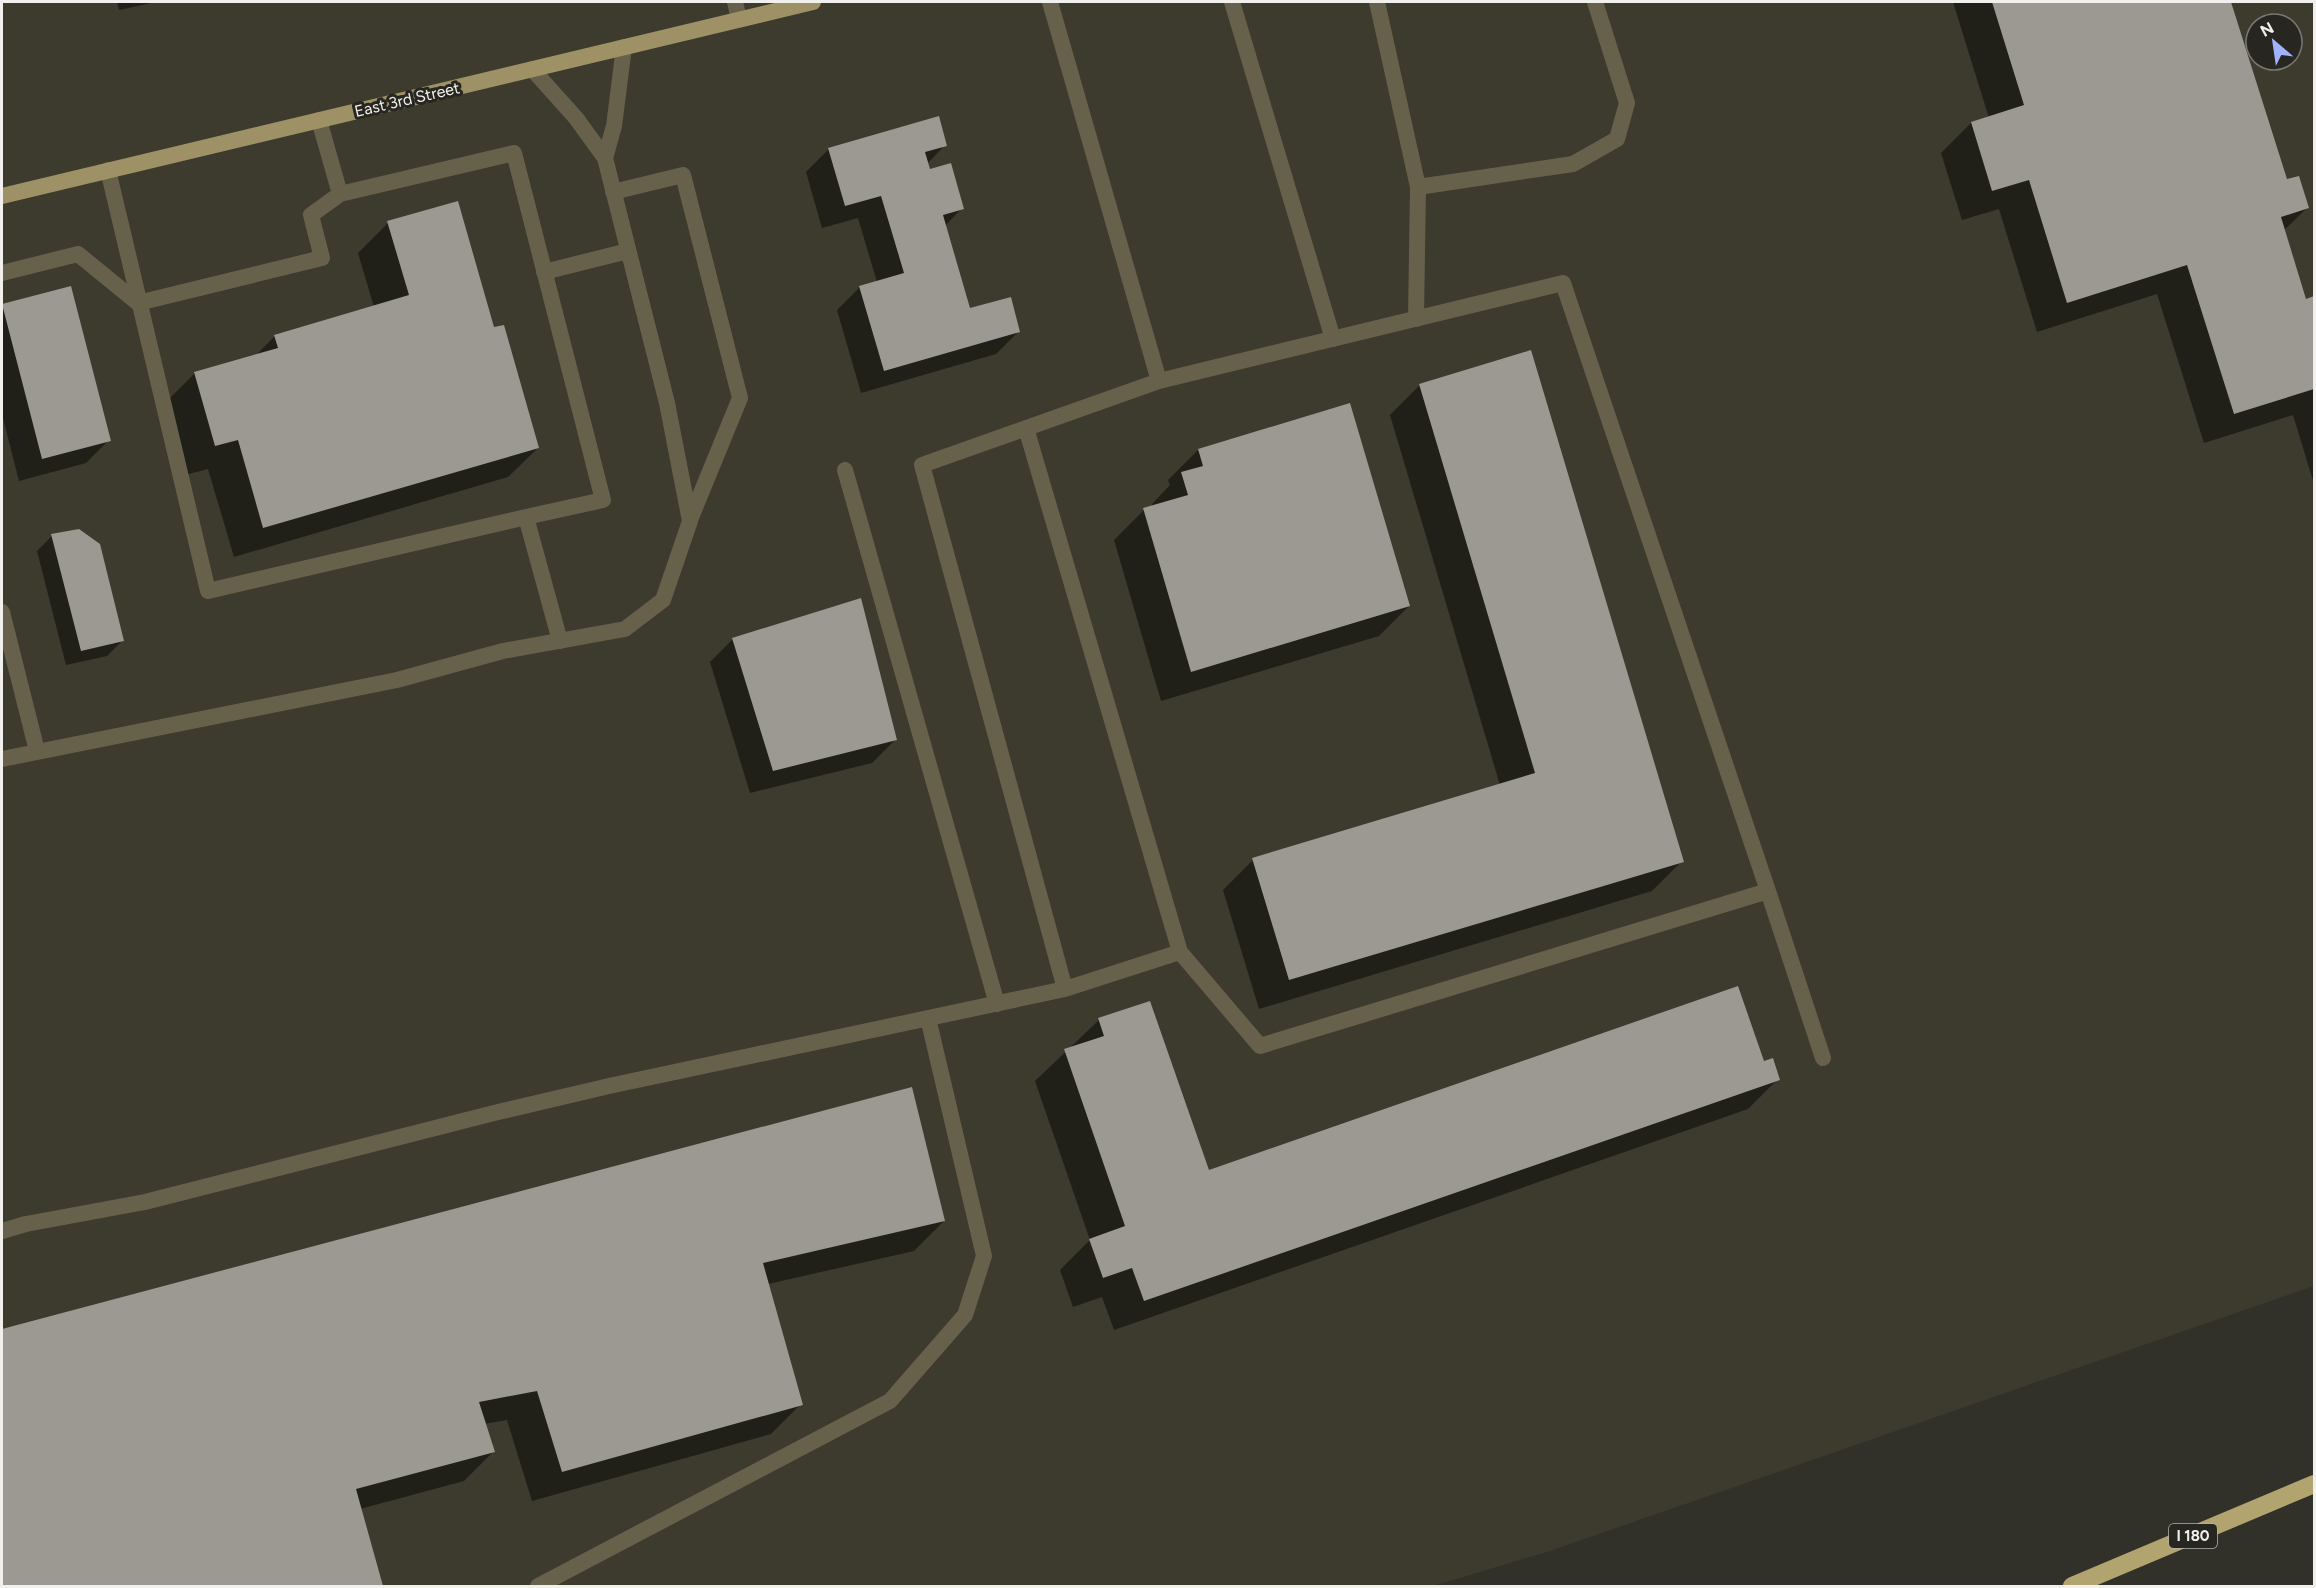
<svg xmlns="http://www.w3.org/2000/svg" width="2316" height="1588" font-family="Figtree,sans-serif">
  <style>
    .built { fill: #3d3a2e; fill-rule: evenodd }
    .shadow { fill: #0007 }
    .building { fill: #9b9992 }
    .lines { fill: none; stroke-linecap: round; stroke-linejoin: round }
    .service { stroke: #67614c; stroke-width: 16 }
    .primary { stroke: #9d9165; stroke-width: 16 }
    .motorway { stroke: #b2a46f; stroke-width: 18 }
    .labels { text-anchor: middle; stroke-width: 6; stroke-linejoin: round; paint-order: stroke }
    .shield { fill: #272620; stroke: #b4b3af; stroke-width: 1.5 }
    .shield-label { font-size: 15px; font-weight: bold; fill: #f1f0ec }
    .street-label { font-size: 16px; fill: #f1f0ec; stroke: #272620 }
  </style>
  <rect width="100%" height="100%" fill="#313029"/>
  <path class="built" d="M2 2H2314V1286L1547 1552 1433 1586H2ZM2256 24H2292V60H2256Z"/>
  <path class="shadow" d="M117 2H156L119 10Z
    M1953 2H2230L2286 181 2307 208 2283 231 2305 300 2314 298V484L2293 415 2204 443 2157 294 2037 332 1999 209 1962 220 1941 153 1971 123 1989 118Z
    M945 145 927 164 929 171 962 208 945 226 969 310 1019 331 996 354 861 393 837 310 860 287 877 282 858 218 822 228 806 172 829 149Z
    M388 223 493 328 538 448 508 477 234 557 208 469 185 475 165 403 195 373 255 356 275 336 374 307 358 253Z
    M2 305 109 440 86 463 19 481 2 414Z
    M1420 385 1682 861 1652 891 1259 1009 1223 890 1253 860 1500 785 1390 415Z
    M1198 450 1409 606 1379 636 1161 701 1114 540 1144 510 1153 507 1152 504 1170 485 1168 480Z
    M52 536 122 641 107 656 66 665 37 551Z
    M733 639 895 740 872 763 750 793 710 662Z
    M1099 1020 1208 1172 1763 1063 1778 1079 1748 1109 1114 1330 1102 1297 1073 1307 1060 1270 1090 1240 1035 1081Z
    M911 1088 944 1221 914 1251 768 1284 801 1404 771 1434 532 1501 507 1420 484 1424 494 1451 464 1481 360 1509 381 1586H2V1331Z"/>
  <path class="building" d="M1992 2H2231L2287 179 2299 176 2309 208 2281 217 2306 299 2314 296V389L2234 414 2187 265 2067 303 2029 180 1992 191 1971 122 2024 105Z
    M939 116 947 146 925 152 930 169 951 163 964 209 943 215 970 308 1011 297 1020 332 884 371 859 286 904 273 881 196 845 206 828 148Z
    M458 201 494 327 504 325 539 448 263 528 238 440 215 446 194 372 278 348 274 335 409 295 387 221Z
    M71 286 111 441 42 459 2 304Z
    M1531 350 1684 862 1289 980 1252 858 1535 773 1419 384Z
    M1350 403 1410 606 1191 672 1143 508 1188 495 1181 472 1203 466 1198 449Z
    M79 529 100 544 124 641 81 651 51 534Z
    M861 598 897 740 773 771 732 638Z
    M1738 986 1764 1061 1773 1058 1780 1080 1144 1301 1132 1268 1103 1278 1089 1239 1125 1226 1064 1049 1104 1036 1098 1018 1150 1001 1209 1170Z
    M912 1087 945 1221 763 1263 803 1405 562 1472 537 1391 479 1402 495 1452 356 1489 383 1586H2V1329Z"/>
  <g class="lines">
    <path class="service" d="M735 2 739 19
      M1232 2 1333 339
      M1377 2 1418 187 1416 319
      M605 158 614 126 624 47
      M108 170 208 591 526 517 560 641
      M1418 187 1573 164 1617 139 1627 103 1595 2
      M613 192 683 175 740 398 690 520
      M340 194 514 153 603 500 526 517
      M544 272 628 251
      M2 273 78 254 138 303
      M138 303 322 258 311 215 340 194 319 120
      M1026 428 1180 952 1260 1046 1768 891 1563 283 1159 381
      M845 470 997 1004
      M2 612 37 751
      M2 759 397 680 503 651 625 629 663 600 690 521 667 403 605 158 576 118 532 69
      M1768 891 1823 1058
      M1065 989 1180 952
      M2 1231 26 1224 145 1202 494 1113 609 1086 1065 989 922 465 1159 381 1050 2
      M538 1586 890 1401 965 1315 984 1256 928 1018"/>
    <path class="primary" d="M2 196 813 2"/>
    <path class="motorway" d="M2072 1586 2314 1484"/>
  </g>
  <g class="labels">
    <rect class="shield" x="2169" y="1524" width="48" height="24" rx="4.5"/>
    <g class="shield-label">
      <text x="2193" y="1541">I 180</text>
    </g>
    <g class="street-label">
      <text transform="translate(407 99) rotate(-13)" y="6">East 3rd Street</text>
    </g>
  </g>
  <rect width="2316" height="1588" fill="none" stroke="#f1f0ec" stroke-width="6"/>
  <g transform="translate(2274 42) rotate(331)"><circle r="28" fill="#272620" stroke="#787772" stroke-width="1.5"/>
  <path d="M0-4.5L10 22L0 15L-10 22Z" fill="#a3b2fd"/>
  <text y="-9" font-size="16" font-weight="bold" text-anchor="middle" fill="#f1f0ec">N</text>
  </g>
</svg>
